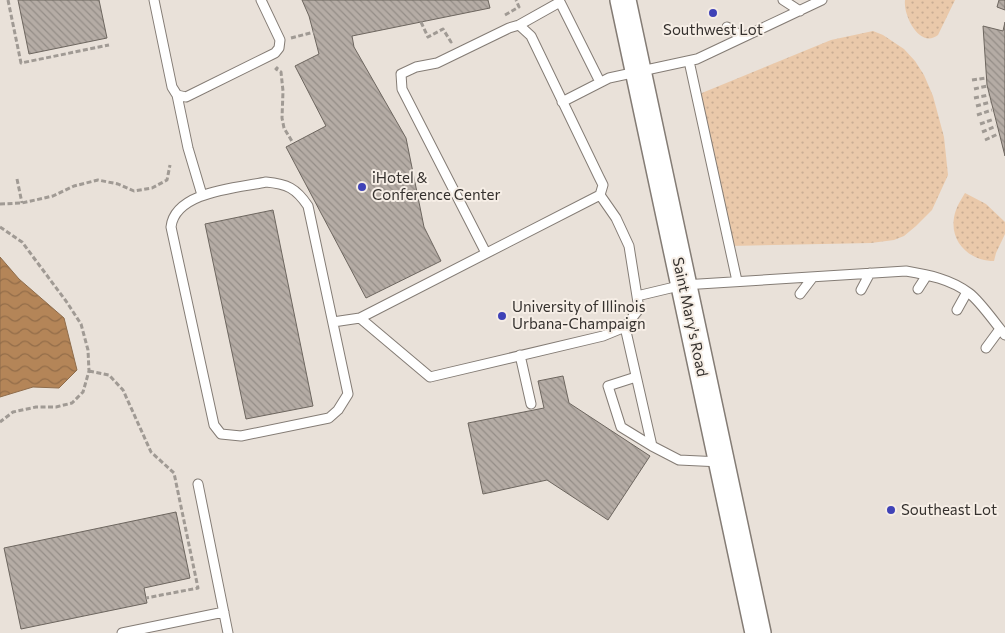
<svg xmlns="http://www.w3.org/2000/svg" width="1005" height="633" font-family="Commissioner,sans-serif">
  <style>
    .grass { fill: url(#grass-dots) }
    .water { fill: url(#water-waves); stroke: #8e6c4b }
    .building { fill: url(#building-back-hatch); stroke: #6d665f }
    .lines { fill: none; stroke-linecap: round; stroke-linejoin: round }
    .service-casing { stroke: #847c75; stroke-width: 11 }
    .secondary-casing { stroke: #847c75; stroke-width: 28 }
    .path { stroke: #a09a94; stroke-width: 3; stroke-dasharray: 5 2.5; stroke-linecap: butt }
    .service { stroke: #fff; stroke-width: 9 }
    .secondary { stroke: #fff; stroke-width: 25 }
    .poi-dot { fill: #3f42b7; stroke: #f6eee6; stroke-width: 2 }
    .labels { text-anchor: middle; stroke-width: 4; stroke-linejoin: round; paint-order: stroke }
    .poi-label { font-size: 15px; fill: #35312e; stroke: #f6eee6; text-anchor: start }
    .street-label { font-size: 15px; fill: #35312e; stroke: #f6eee6 }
  </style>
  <defs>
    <pattern id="grass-dots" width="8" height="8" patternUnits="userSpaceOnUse" patternTransform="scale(1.25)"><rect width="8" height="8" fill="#eac9aa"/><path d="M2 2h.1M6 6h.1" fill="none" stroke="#c9ad93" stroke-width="1.8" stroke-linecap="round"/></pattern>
    <pattern id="water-waves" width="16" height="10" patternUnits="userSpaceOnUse" patternTransform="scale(1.25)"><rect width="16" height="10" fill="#b48558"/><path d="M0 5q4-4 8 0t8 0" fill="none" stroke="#936d49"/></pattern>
    <pattern id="building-back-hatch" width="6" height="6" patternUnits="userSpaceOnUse" patternTransform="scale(1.25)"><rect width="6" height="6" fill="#b5aca5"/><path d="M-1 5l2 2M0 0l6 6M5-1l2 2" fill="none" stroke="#948d87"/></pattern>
  </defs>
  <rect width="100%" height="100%" fill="#e9e1d9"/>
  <path class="grass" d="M905 0H955L938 35C920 49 903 16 905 0Z
    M873 31 883 35 904 49 915 61 924 75 933 96 944 137 948 175 932 210 916 226 904 236 894 240 871 243 729 246 697 95 831 40Z
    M965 193 986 204 1005 222V234L996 253 994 261C967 261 946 238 956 210 958 204 962 198 965 193Z"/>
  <path class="water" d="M0 257 19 279 64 318 77 370 59 388 33 387 0 397Z"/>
  <path class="building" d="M18 0H99L107 38 29 54Z
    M302 0H488L490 8 352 36 354 47 406 138 424 227 441 261 366 298 286 147 326 126 295 66 319 54 309 16Z
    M999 0H1005V10L997 7Z
    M1005 22V156L987 85 983 26 1003 31Z
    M273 210 313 406 246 419 205 224Z
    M563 376 569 403 650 456 608 520 547 480 483 494 468 423 544 408 538 381Z
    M176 512 190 578 144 588 147 603 21 629 4 548Z"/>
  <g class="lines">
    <defs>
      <path id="service" d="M154 0 172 87 177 95 186 97 275 53 279 48 280 40 261 0
        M559 0 600 82
        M783 0 800 11
        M519 25 560 2
        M727 27 743 37
        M689 61 737 281
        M177 95 188 148 202 195
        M562 102 609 78 697 59 822 0
        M266 182C287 184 296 188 308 206L348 394 338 410 329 418 241 436 221 434 214 425 171 227C175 191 238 188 266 182Z
        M918 289 927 275
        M861 290 870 273
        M800 294 813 277
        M637 296 683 285 906 271C929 275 950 279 969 293 980 301 995 323 1005 335
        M957 310 967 292
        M360 318 430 377 603 336 625 327 639 309 629 246 616 218 600 195
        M333 322 360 318 600 195 603 185 599 177 531 36 519 25 509 28 437 63 416 67 401 74 402 89 486 253
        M625 327 652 446 679 460 721 462
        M986 348 1000 329
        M520 355 531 404
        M636 377 608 386 621 427 652 446
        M198 484 228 633
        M122 633 224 612"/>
      <path id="secondary" d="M623 0 758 633"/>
    </defs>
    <use href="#service" class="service-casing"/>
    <use href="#secondary" class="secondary-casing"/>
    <path class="path" d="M8 0 21 63 109 45
      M505 15 519 7 516 0
      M421 22 428 37 443 29 451 42 452 41
      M291 38 314 32
      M278 67 276 69 281 72 283 91 282 118 284 128 293 143
      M972 80 986 78
      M974 89 987 86
      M974 98 989 95
      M976 106 991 102
      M977 115 992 110
      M980 124 994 119
      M982 132 996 126
      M985 140 998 134
      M17 179 22 203
      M0 204 22 203 53 196 74 186 98 180 118 184 134 191 152 188 167 180 170 165
      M0 227 22 242 66 301 81 324 88 350 89 371 83 392 72 403 56 407H36L13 412 0 422
      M89 371 109 375 123 390 151 452 174 473 198 588 146 598"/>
    <use href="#service" class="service"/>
    <use href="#secondary" class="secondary"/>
  </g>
  <g class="poi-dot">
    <circle cx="713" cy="13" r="5"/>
    <circle cx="362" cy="187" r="5"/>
    <circle cx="502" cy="316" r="5"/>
    <circle cx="891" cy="510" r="5"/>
  </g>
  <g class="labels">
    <g class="poi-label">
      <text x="713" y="35" text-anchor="middle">Southwest Lot</text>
      <text x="372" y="183">iHotel &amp;<tspan x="372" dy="17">Conference Center</tspan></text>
      <text x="512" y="312">University of Illinois<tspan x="512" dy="17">Urbana-Champaign</tspan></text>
      <text x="901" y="515">Southeast Lot</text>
    </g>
    <g class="street-label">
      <text transform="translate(690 317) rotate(78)" y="5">Saint Mary's Road</text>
    </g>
  </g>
</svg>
